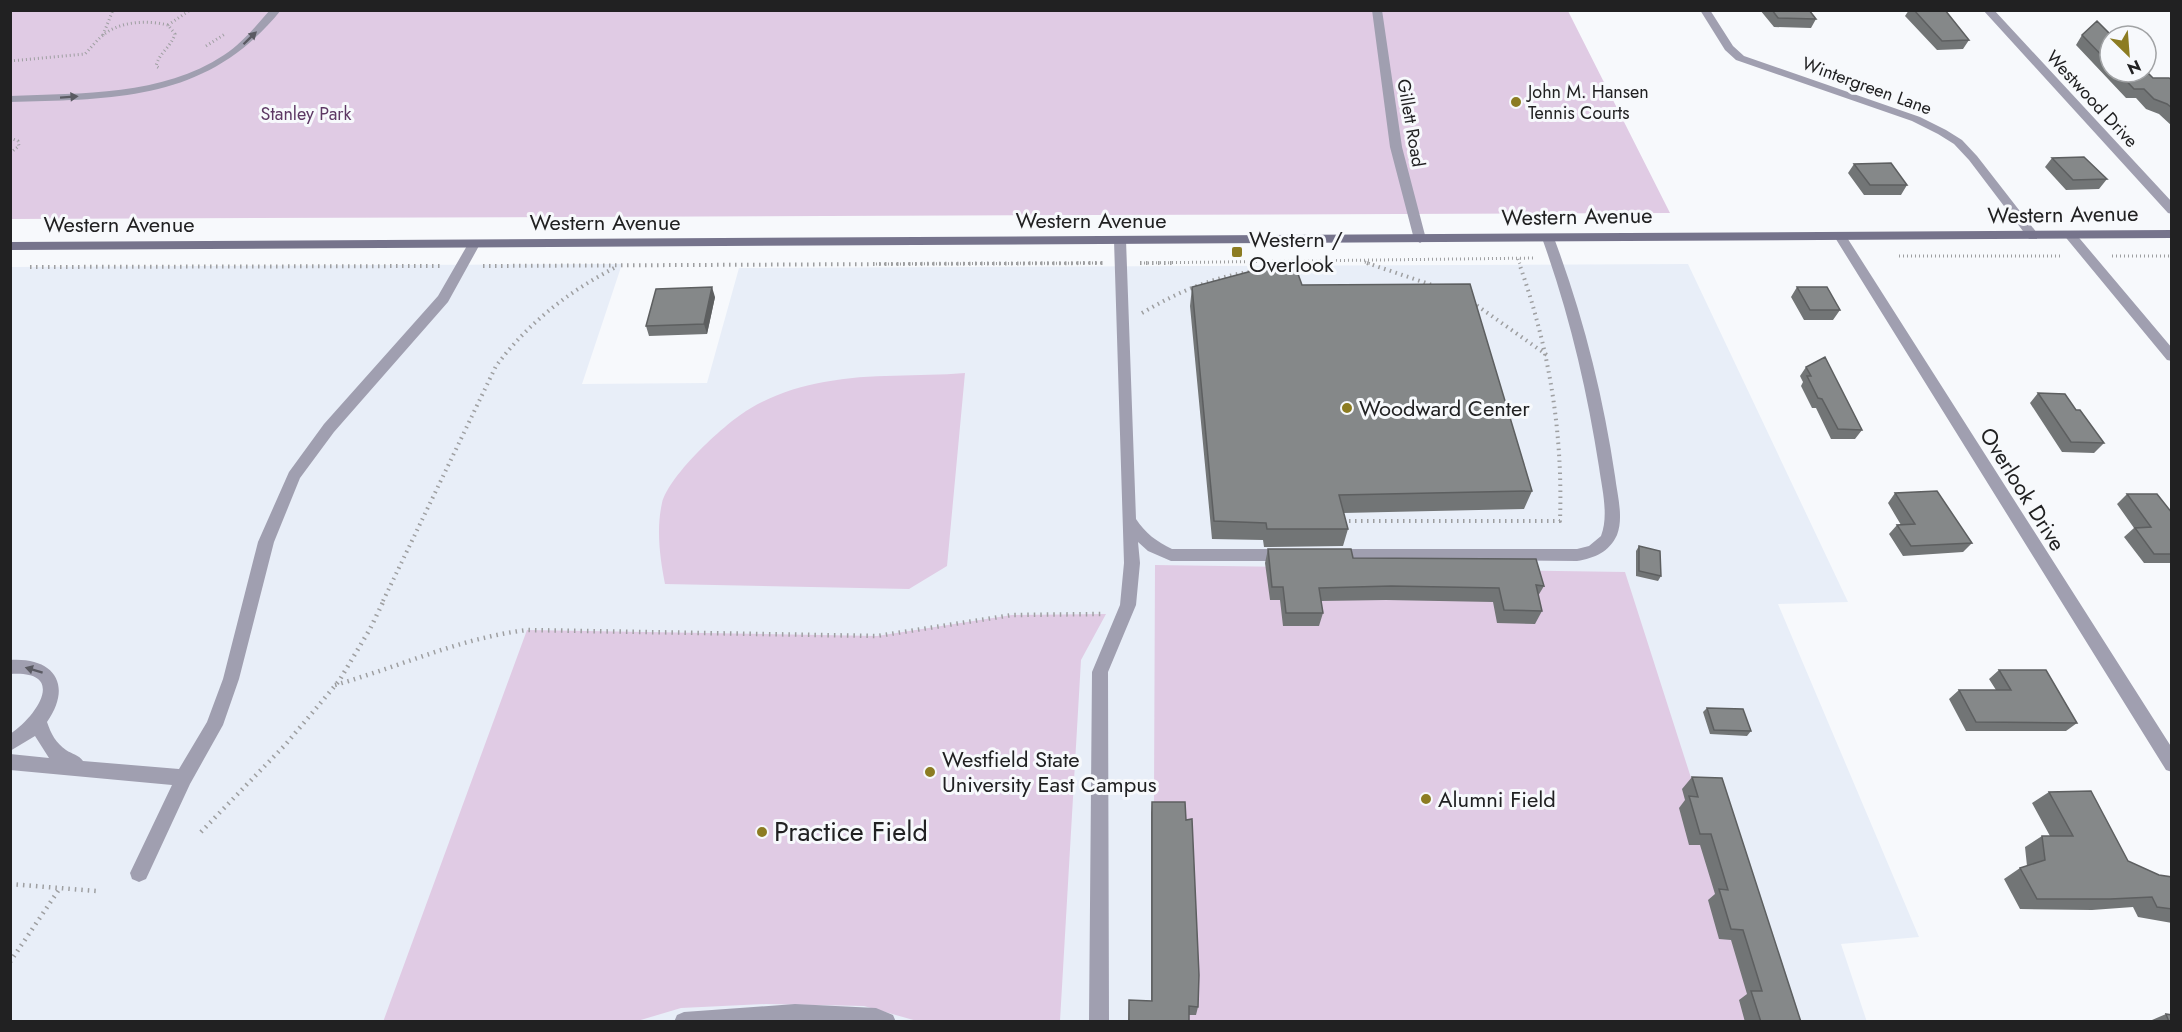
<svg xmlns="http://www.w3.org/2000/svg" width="2182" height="1032" font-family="Jost,sans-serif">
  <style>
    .built { fill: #e8eef8 }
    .green { fill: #e0cbe4 }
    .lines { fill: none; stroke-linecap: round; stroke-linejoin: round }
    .path-far2 { stroke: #9e9fa1; stroke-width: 3; stroke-dasharray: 1 3; stroke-linecap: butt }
    .path-far1 { stroke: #9e9fa1; stroke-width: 4; stroke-dasharray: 1.5 4.5; stroke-linecap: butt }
    .path { stroke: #9e9fa1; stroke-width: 4.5; stroke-dasharray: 1.5 5; stroke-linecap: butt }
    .service { fill: #a09fb0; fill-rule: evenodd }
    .minor { fill: #a09fb0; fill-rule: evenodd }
    .secondary { fill: #76748c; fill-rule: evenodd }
    .wall { fill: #727576 }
    .shaded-wall { fill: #5d5f60 }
    .building { fill: #858889; stroke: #5d5f60; stroke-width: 1.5 }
    .oneway { fill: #5a5a62 }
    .poi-dot { fill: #8c7c22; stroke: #f7f9fc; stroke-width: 2 }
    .labels { text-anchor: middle; stroke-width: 6; stroke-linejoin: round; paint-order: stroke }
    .far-street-label { font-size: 18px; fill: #212122; stroke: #f7f9fc }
    .far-poi-label { font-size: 18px; fill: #212122; stroke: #f7f9fc; text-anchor: start }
    .far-park-label { font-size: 18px; fill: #5d3864; stroke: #f7f9fc }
    .street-label { font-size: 22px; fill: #212122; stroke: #f7f9fc }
    .poi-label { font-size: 22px; fill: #212122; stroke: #f7f9fc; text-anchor: start }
    .near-poi-label { font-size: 27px; fill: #212122; stroke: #f7f9fc; text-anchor: start }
  </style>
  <rect width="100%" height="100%" fill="#f7f9fc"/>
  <path class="built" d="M622 264 582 384 707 383 739 268 1688 264 1848 602 1778 604 1919 937 1841 944 1867 1022 11 1021 10 267Z"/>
  <path class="green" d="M10 11H1568L1670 213 11 219Z
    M965 373 947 566 909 589 665 584C660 558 656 530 662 503 669 475 726 422 751 408 773 395 800 386 824 382 871 373 918 377 965 373Z
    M1155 565 1625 572 1769 1021 1153 1022Z
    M1106 614 1081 660 1060 1021H917L864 1006 766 1004 681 1008 634 1022H383L527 630 877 636 1012 615Z"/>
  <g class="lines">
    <path class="path-far2" d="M168 25 190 10
      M103 35 113 10
      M206 46 225 34
      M10 61 85 54C91 48 96 41 102 36 119 21 147 20 168 25L175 34C171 47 159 53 156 66L159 68
      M10 138 18 141 19 146 10 153
      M1899 256H2063
      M2112 256H2172
      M1518 259 1520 264
      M1365 262 1371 264
      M1140 263 1535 258
      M876 264 1103 263"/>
    <path class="path-far1" d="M1140 263H1172
      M1367 263 1435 286
      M483 266 1103 263
      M30 267 440 266
      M1472 302 1547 355
      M1142 313C1176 293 1210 278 1249 272
      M1343 521H1560C1563 431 1549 348 1519 263
      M383 601 496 366C529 322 569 291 618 266"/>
    <path class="path" d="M335 685C399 667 460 638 527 630L877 636 1012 615 1101 614
      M201 832 286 744 339 681 370 629 384 600
      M10 884 96 891
      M10 962 60 888"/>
    <path class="service" d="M270 10H281C208 101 117 99 10 102V96C82 93 162 96 224 55 242 43 256 26 270 10Z
      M1372 10H1382L1402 147 1426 239 1420 243 1414 239 1390 147Z
      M2071 232 2075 233 2172 348V361L2167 360 2067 239 2065 236Z
      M1548 234 1554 238C1583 315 1603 395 1615 476 1617 494 1624 517 1617 535 1609 552 1595 558 1577 561L1327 559 1324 555 1327 551 1332 549H1577L1589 546 1601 536C1609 515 1602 489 1599 467 1587 389 1569 313 1542 238Z
      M1120 236 1126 240 1136 519C1145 533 1157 542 1172 549H1287L1292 551 1295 555 1292 559 1287 561H1171L1148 551 1138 542 1140 563 1136 605 1108 672 1109 1022H1089L1092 672 1120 605 1124 563 1114 240Z
      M474 240 480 244 448 302 334 432 300 478 274 542 239 679 223 725 190 784 146 879 139 882 132 879 130 873 172 785 10 770V754L49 758 35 736 10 751V734C37 716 68 670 10 674V660C54 657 73 685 47 722 51 734 56 743 66 750 72 754 79 755 83 761L179 769 207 722 223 679 258 542 289 472 324 424 438 296 468 244Z
      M795 1004 876 1008 893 1015 896 1022H674L677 1015 684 1012Z"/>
    <path class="minor" d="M1700 10H1710L1733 46 1744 56 1920 117 1946 130 1962 140 1977 156 2037 233V239H2029L1969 160 1954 144 1938 134 1912 121 1736 60 1725 50Z
      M1983 10H1994L2172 202V214L2168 213Z
      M1840 232 1846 236 2172 748V772L2166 770 1834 236Z"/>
    <path class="secondary" d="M2172 230V238L10 250V242Z"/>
  </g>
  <path class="wall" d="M1760 10H1809L1816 19 1811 28 1774 27Z
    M1909 10H1945L1969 40 1963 49 1937 50 1905 16Z
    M2082 35 2110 36V72H2146L2153 78 2172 80V126L2159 114 2146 109 2136 98H2126L2076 45Z
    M2052 158 2107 179 2099 189 2066 190 2045 167Z
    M1854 164 1907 185 1901 195H1864L1848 173Z
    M1302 285 1532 491 1524 509 1343 513 1348 529 1343 546 1264 547 1263 540 1212 539 1190 306 1192 287Z
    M1797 287 1840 310 1833 320H1804L1791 297Z
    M715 297 707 334 649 336 646 326Z
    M1806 367 1862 430 1855 439H1831L1816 408H1812L1801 386 1803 382 1800 376Z
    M2038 393 2076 410 2104 443 2094 453 2062 452 2030 403Z
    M1895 493 1972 543 1963 552 1903 556 1889 534 1897 525H1901L1888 503Z
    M2127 494 2172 513V563H2144L2124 537 2134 528 2117 504Z
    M1639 546 1661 576 1658 581 1636 576V551Z
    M1268 549 1353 558 1544 586 1538 596 1542 611 1535 624 1497 623 1493 602 1386 600 1321 601 1323 613 1319 626H1283L1280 600H1270L1265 563Z
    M1999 670 2077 723 2066 731H1966L1949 699 1959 690H1996L1989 679Z
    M1707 708 1751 731 1747 736 1710 734 1703 712Z
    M1692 777 1801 1022H1745L1739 1000 1747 994 1731 940 1719 939 1708 900 1715 894 1700 845H1689L1679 808 1685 800 1682 789Z
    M2049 792 2128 861 2159 875 2172 877V923L2138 917 2133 907 2092 910 2020 909 2004 879 2020 868 2027 866 2025 847 2042 836H2050L2032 803Z
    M1152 802 1198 1007 1196 1015H1189V1022H1128L1129 1000 1151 1001V813Z
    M2166 1014 2169 1022H2152V1020Z"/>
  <path class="shaded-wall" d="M712 287 715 297 707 334 704 324Z"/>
  <path class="building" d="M1772 10H1809L1816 19 1778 18Z
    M1914 10H1945L1969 40 1942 41Z
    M2097 21 2112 36H2110V64L2082 35Z
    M2146 71 2153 78H2169L2172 80V108L2167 104 2154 99 2144 89H2134L2118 72H2146Z
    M2084 157 2107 179 2073 180 2052 158Z
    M1891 163 1907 185H1870L1854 164Z
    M1293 260 1302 285 1470 284 1532 491 1339 495 1348 529H1267L1266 523 1214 521 1192 287Z
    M712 287 704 324 646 326 656 289Z
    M1797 287H1827L1840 310H1810Z
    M1825 357 1862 430 1838 429 1822 399 1818 398 1807 376H1811L1806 367Z
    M2038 393 2065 394 2076 410H2080L2104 443 2071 442Z
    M1937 491 1972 543 1911 546 1897 525 1915 524 1895 493Z
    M2127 494H2157L2172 513V554H2154L2135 528 2151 527Z
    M1639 546 1660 551 1661 576 1639 571Z
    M1268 549H1351L1353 558 1536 559 1544 586 1536 585 1542 611 1504 610 1499 588 1391 586 1319 588 1323 613H1286L1283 587H1272Z
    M1999 670H2046L2077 723 1976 722 1959 690H2011Z
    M1707 708 1743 709 1751 731 1714 730Z
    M1692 777 1722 778 1801 1022H1761L1751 991H1762L1743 930 1731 929 1719 889 1728 890 1711 834H1700L1689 796 1698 797Z
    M2091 791 2128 861 2159 875 2172 877V909L2157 907 2152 897 2110 899H2037L2020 868 2045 860 2042 836H2073L2049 792Z
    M1152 802H1185L1186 820 1192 819 1199 975 1198 1007 1189 1006V1022H1129V1000L1152 1001Z
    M2166 1014 2172 1015V1022H2169Z"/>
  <defs><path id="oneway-solid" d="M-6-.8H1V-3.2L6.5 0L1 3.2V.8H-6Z" transform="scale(1.5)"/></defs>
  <g class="oneway">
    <use href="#oneway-solid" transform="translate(250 38) rotate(-44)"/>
    <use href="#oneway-solid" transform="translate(69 97) rotate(-4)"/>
    <use href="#oneway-solid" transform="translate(34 670) rotate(-163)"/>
  </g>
  <g class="poi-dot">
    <circle cx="1516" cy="102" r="6"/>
    <rect x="1231" y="246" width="12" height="12" rx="3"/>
    <circle cx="1347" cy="408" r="6"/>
    <circle cx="930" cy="772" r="6"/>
    <circle cx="1426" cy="799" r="6"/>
    <circle cx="762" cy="832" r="6"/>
  </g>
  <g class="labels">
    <g class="far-street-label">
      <text transform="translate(1867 86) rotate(20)" y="6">Wintergreen Lane</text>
      <text transform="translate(2092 99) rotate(47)" y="6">Westwood Drive</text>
      <text transform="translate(1411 123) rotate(80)" y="6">Gillett Road</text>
    </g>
    <g class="far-poi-label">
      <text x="1528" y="98">John M. Hansen<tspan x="1528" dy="21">Tennis Courts</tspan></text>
    </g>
    <g class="far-park-label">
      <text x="306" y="120">Stanley Park</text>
    </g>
    <g class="street-label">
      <text transform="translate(2063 214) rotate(-1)" y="8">Western Avenue</text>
      <text transform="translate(1577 216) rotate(-1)" y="8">Western Avenue</text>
      <text x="1091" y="228">Western Avenue</text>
      <text x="605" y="230">Western Avenue</text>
      <text x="119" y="232">Western Avenue</text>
      <text transform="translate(2023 489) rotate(58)" y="8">Overlook Drive</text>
    </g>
    <g class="poi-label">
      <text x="1249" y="247">Western /<tspan x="1249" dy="25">Overlook</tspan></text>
      <text x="1359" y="416">Woodward Center</text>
      <text x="942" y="767">Westfield State<tspan x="942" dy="25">University East Campus</tspan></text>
      <text x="1438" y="807">Alumni Field</text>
    </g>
    <g class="near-poi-label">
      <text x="774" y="841">Practice Field</text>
    </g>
  </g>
  <rect width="2182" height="1032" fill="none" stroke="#212122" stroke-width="24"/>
  <g transform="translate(2128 54) rotate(155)"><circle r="28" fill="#f7f9fc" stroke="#a1a3a5" stroke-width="1.5"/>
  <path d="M0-4.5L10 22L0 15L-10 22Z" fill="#8c7c22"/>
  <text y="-9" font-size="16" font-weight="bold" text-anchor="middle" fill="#212122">N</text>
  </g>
</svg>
